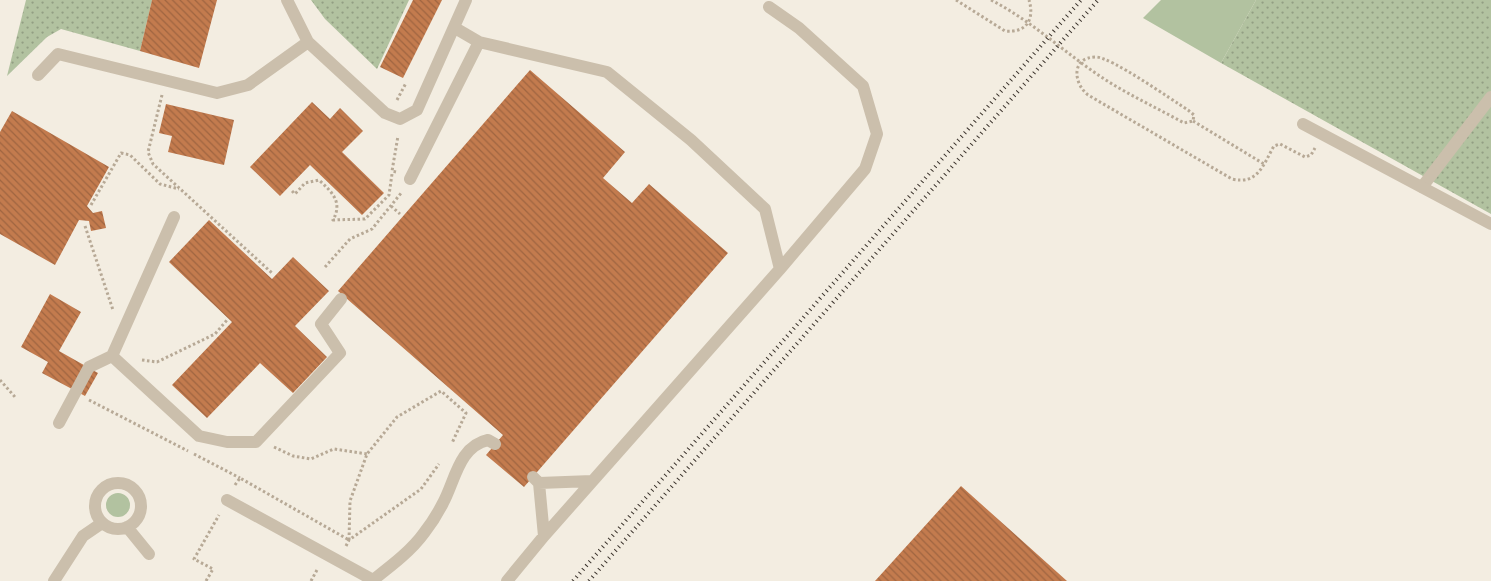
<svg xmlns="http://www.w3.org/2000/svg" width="1491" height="581" font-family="'Noto Sans',sans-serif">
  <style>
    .grass { fill: #b2c2a0 }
    .park { fill: url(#park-dots) }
    .building { fill: url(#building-back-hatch) }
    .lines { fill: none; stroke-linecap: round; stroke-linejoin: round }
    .path { stroke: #b7a996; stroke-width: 3; stroke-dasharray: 2.5 2.5; stroke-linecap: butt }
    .lane { stroke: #cbbfac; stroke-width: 12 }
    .street { stroke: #cbbfac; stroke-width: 12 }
    .rail { stroke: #3a322b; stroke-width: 4; stroke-dasharray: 1 4; stroke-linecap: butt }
  </style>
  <defs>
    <pattern id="park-dots" width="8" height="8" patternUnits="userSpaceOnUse" patternTransform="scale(1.25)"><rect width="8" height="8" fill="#b2c2a0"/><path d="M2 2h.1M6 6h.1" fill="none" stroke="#929e83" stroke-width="1.8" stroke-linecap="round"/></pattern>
    <pattern id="building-back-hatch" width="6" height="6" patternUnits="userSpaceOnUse" patternTransform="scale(1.25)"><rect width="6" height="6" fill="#c37b4e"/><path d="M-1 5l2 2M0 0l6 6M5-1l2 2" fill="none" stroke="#9f6541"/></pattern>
  </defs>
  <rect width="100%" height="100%" fill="#f3ede1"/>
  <path class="grass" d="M1161 0H1256L1221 63 1143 18Z
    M106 505a12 12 0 1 1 24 0a12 12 0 1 1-24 0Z"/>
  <path class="park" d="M26 0H152L140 51 61 29 47 37 7 76Z
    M311 0H409L377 69 325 19Z
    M1256 0H1491V214L1221 63Z"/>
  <path class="building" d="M152 0H217L199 68 140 51Z
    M413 0H442L403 78 380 67Z
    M530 70 625 152 603 178 632 203 649 184 728 253 524 487 486 455 503 435 338 291Z
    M312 102 330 119 340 108 363 131 342 152 384 193 362 215 310 165 280 196 250 167Z
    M166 104 234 120 224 165 168 152 172 136 159 133Z
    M12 111 109 167 87 206 93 213 102 211 106 228 91 231 89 221 79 220 55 265 0 234V132Z
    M209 220 272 279 293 257 329 291 295 326 327 357 293 393 260 363 207 418 172 385 232 322 169 262Z
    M50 294 81 312 59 351 98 373 85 396 42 373 48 362 21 347Z
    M961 486 1067 581H875Z"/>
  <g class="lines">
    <path class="path" d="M956 0 1005 31C1026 33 1035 20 1029 0
      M991 0C1034 22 1069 57 1109 82 1133 97 1159 109 1184 123L1193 121 1194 115 1188 110C1172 100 1111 57 1096 57 1071 57 1073 83 1088 95L1232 179C1258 185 1263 165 1274 146L1280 144 1305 157 1311 155 1315 148
      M162 95 148 152 153 164 272 273
      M397 100 406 83
      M1193 121 1264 164
      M396 172 392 171 398 136
      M292 191 295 194 305 183 319 180C332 192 343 202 333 220L365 219 389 195 392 174
      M91 205 121 153 130 155 160 184 179 189
      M391 206 400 214
      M85 226 113 310
      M325 267 350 239 372 229 402 192
      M142 360 157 362 215 334 227 320
      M0 380 15 397
      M89 400 188 451
      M274 447 293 456 311 459 334 449 367 454
      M194 454 240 478
      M235 485 240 478 349 540
      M349 540 350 501 367 454 397 417 441 391 466 413 452 443
      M346 546 349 540 421 489 439 464
      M206 581 213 569 194 559 219 515
      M311 581 318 568"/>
    <path class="lane" d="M287 0 308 42
      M769 7 799 28 863 86 877 134 865 169 780 269
      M455 28 479 42 607 72 691 140 765 209 780 269 544 536 507 581
      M38 75 58 54 217 93 248 85 308 42 385 113 400 119 417 110 466 0
      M410 179 479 42
      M1422 187 1491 97
      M112 356 199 436 227 442H256L340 353 321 324 341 299
      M59 423 89 367 112 356 174 217
      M533 477 539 483 544 536
      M95 506a23 23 0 1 1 46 0a23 23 0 1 1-46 0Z
      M539 483 592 481
      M227 500 375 581
      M127 527 149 554
      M373 580C391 566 411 551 424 533 431 524 438 513 443 503 455 481 459 446 488 440L495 444"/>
    <path class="street" d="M1303 124 1491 224
      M54 581 83 536 102 523"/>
    <path class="rail" d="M573 581 1081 0
      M589 581 1098 0"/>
  </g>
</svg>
